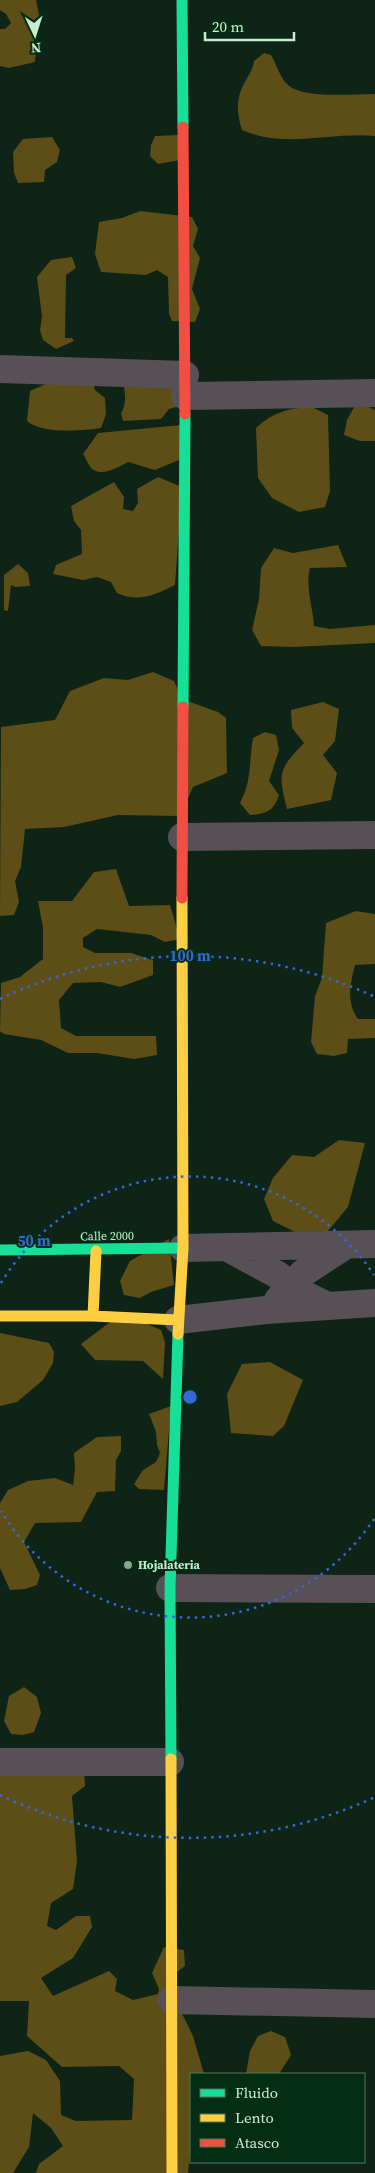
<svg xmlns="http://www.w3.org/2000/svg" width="375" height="2173" font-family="'Source Serif 4',serif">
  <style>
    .forest { fill: #5c4e16 }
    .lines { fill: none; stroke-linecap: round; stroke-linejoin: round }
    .street { stroke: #575057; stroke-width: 28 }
    .fast { stroke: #16e098; stroke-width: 11 }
    .slow { stroke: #ffcf43; stroke-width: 11 }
    .jam { stroke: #f24e42; stroke-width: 11 }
    .ring { fill: none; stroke: #3666d7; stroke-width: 2.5; stroke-dasharray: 2.5 5 }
    .poi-dot { fill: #86a68e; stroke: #042d13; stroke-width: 2 }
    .labels { text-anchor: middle; stroke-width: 4; stroke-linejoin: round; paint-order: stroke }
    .street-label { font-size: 12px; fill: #c7eccf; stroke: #042d13 }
    .poi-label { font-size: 12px; font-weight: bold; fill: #c7eccf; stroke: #042d13; text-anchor: start }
    .centre { fill: #3666d7; stroke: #042d13; stroke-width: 2.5 }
    .ring-label { font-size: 15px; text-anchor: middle; font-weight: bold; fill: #3666d7; stroke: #042d13; stroke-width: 4; stroke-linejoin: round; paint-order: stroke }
  </style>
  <rect width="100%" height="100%" fill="#0d2416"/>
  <path class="forest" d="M0 0H36L39 14 35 62 9 68 0 66V29H5L11 23 6 14 0 10Z
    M264 53 271 55C276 63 280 78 288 85 304 99 353 94 375 94V136C331 132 284 149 242 130 236 111 236 97 246 80 250 73 253 69 254 61Z
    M178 135 185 159 158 164 150 156 151 145 155 136Z
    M52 137 60 150 57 162 45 170 44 182 18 183 14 173 13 152 23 139Z
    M140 211 192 217 198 229 193 246 200 258 192 289 200 309 195 322 172 321 169 314 168 277 157 270 146 275 101 272 95 254 99 222 122 218Z
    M72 257 76 268 66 275 65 338H72L74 341 56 349 43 340 40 330 42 317 37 277 51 260Z
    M91 375 95 390 105 398 106 414 101 428C82 431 41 434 27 421L30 391 46 384Z
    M123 379 184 382 187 404 169 409 161 419 123 421 121 413C128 403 124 390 123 379Z
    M357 402 375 410V441H360L344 435 347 420Z
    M312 407 328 415 330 491 325 507 299 512 272 498 258 478 256 428C273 412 289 408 312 407Z
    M181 425 186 457 155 470 128 462C119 467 102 477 92 469 88 465 86 458 83 454L98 433Z
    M158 477 182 487 175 585C155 595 138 603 117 593L111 582 97 577 83 580 53 574 56 565 82 554 81 530 74 521 71 506 114 482 124 497 123 509 133 511 138 503 137 489Z
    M338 545 347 567 310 568C305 587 313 607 314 626L330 629 375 625V643L293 647 261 646 252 630 259 599 261 568 274 548 293 553Z
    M18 564 28 573 30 586 15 587 11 585 8 611 4 610V575Z
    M153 672 174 681 182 699 218 712 226 718 227 773 193 787 180 816 118 815 64 827 25 829 21 867 15 881 19 902 14 915 0 916 1 727 55 720 70 691 104 678 128 680Z
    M323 702 339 709 335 741 323 755 337 773 331 800 287 809C278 773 278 770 304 743L292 728 291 710Z
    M265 732 276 735 279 750 269 781 279 795C274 811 266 814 250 815L240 803C252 781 249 760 253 738Z
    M116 869 129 906 170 905 180 939 165 942 151 935 97 929 83 938V947L95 953H131L153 960V975L120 987 101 982 73 983 59 1000 61 1028 76 1036H156L157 1055 134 1059 97 1053H68L41 1040 4 1034 0 1031 1 983 20 977 43 959V928L38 901H72L94 872Z
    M356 911 375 914V964L355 965C350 984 346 1002 358 1019H375V1038L348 1039 347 1053 334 1056 317 1054 311 1042 315 996 322 978 326 923Z
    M339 1140 365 1143 348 1207 328 1231 297 1233 273 1221 264 1199 273 1178 292 1155 314 1157Z
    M169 1239 174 1285 151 1292 140 1298 124 1295 120 1281 130 1261Z
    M122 1313 161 1330 165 1342 163 1379 143 1361 95 1360 81 1344Z
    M0 1333 49 1343 54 1352 53 1363 43 1380 17 1402 0 1406Z
    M270 1362 303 1380 284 1426 273 1436 231 1433 227 1394 242 1364Z
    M171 1406 164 1490 139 1489 134 1484 143 1470 156 1462 160 1453 157 1445 156 1432 149 1414Z
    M121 1436V1451L116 1460 115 1491 97 1492 81 1522 35 1523 24 1542 40 1575 37 1585 25 1589 10 1590 0 1568V1503L8 1490 28 1481 55 1478 73 1485 75 1469 74 1453 97 1437Z
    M24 1687 37 1697 41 1713 34 1732 23 1735 11 1734 4 1721 9 1696Z
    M0 1767 84 1769 85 1786 72 1796 77 1861 73 1889 51 1903 47 1926 56 1930 76 1916H90L92 1927 73 1958 41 1978 53 1996 109 1971 117 1979 115 1991 133 2000 158 1994 159 1989 152 1973 164 1947 184 1950 185 1966 171 1976 174 1997 193 2036 204 2074H191V2142L188 2173H36L39 2164 63 2146 51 2128 33 2113 29 2147 13 2173H0V2056L28 2051 46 2060 60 2081 61 2115 76 2121 132 2120 134 2079 119 2066 62 2067 27 2036 29 2001H0Z
    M271 2031 285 2037 291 2055 279 2074H246L250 2051 258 2036Z"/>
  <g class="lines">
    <path class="street" d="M0 369 185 375
      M185 396 375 393
      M182 837 375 835
      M183 1248 375 1244
      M228 1248 278 1275 291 1288 326 1305
      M278 1300 303 1273 346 1245
      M178 1320 266 1310 375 1303
      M170 1588 375 1589
      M0 1762H170
      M172 2000 375 2004"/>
    <path class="fast" d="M182 0 183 127
      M183 707 185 414
      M0 1250 183 1248
      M171 1759 170 1588 178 1334"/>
    <path class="slow" d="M0 1316H93L178 1320
      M93 1316 96 1251
      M178 1334 183 1248 182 898
      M171 1759 172 2173"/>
    <path class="jam" d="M183 127 185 414
      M182 898 183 707"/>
  </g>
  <g class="ring">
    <path d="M374 1519A221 221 0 0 1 1 1511M1 1283A221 221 0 0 1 374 1275"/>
    <path d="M373 1798A441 441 0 0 1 0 1795M0 999A441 441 0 0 1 373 996"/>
  </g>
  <circle class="poi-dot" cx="128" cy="1565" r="5"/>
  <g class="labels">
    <g class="street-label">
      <text transform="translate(107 1236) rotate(-1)" y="4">Calle 2000</text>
    </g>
    <g class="poi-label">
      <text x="138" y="1569">Hojalateria</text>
    </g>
  </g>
  <circle cx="190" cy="1397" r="8" class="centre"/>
  <g class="ring-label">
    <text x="190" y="961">100 m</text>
    <text x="34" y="1246">50 m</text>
  </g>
  <rect x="190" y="2073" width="175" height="90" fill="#042d13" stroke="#52795e"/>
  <rect x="200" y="2089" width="25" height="8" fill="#16e098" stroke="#52795e"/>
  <text x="235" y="2098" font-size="15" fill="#c7eccf">Fluido</text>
  <rect x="200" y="2114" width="25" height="8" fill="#ffcf43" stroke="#52795e"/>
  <text x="235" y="2123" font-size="15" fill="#c7eccf">Lento</text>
  <rect x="200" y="2139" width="25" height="8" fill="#f24e42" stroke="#52795e"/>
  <text x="235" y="2148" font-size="15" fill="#c7eccf">Atasco</text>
  <g transform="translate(35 35) rotate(176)" stroke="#042d13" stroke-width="4" paint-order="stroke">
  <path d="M0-4L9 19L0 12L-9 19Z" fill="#c7eccf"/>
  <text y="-8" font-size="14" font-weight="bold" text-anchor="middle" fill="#c7eccf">N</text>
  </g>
  <path d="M205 32v8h89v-8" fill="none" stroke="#c7eccf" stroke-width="2.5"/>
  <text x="212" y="32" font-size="15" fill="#c7eccf" stroke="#042d13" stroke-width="4" paint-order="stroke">20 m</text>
</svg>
